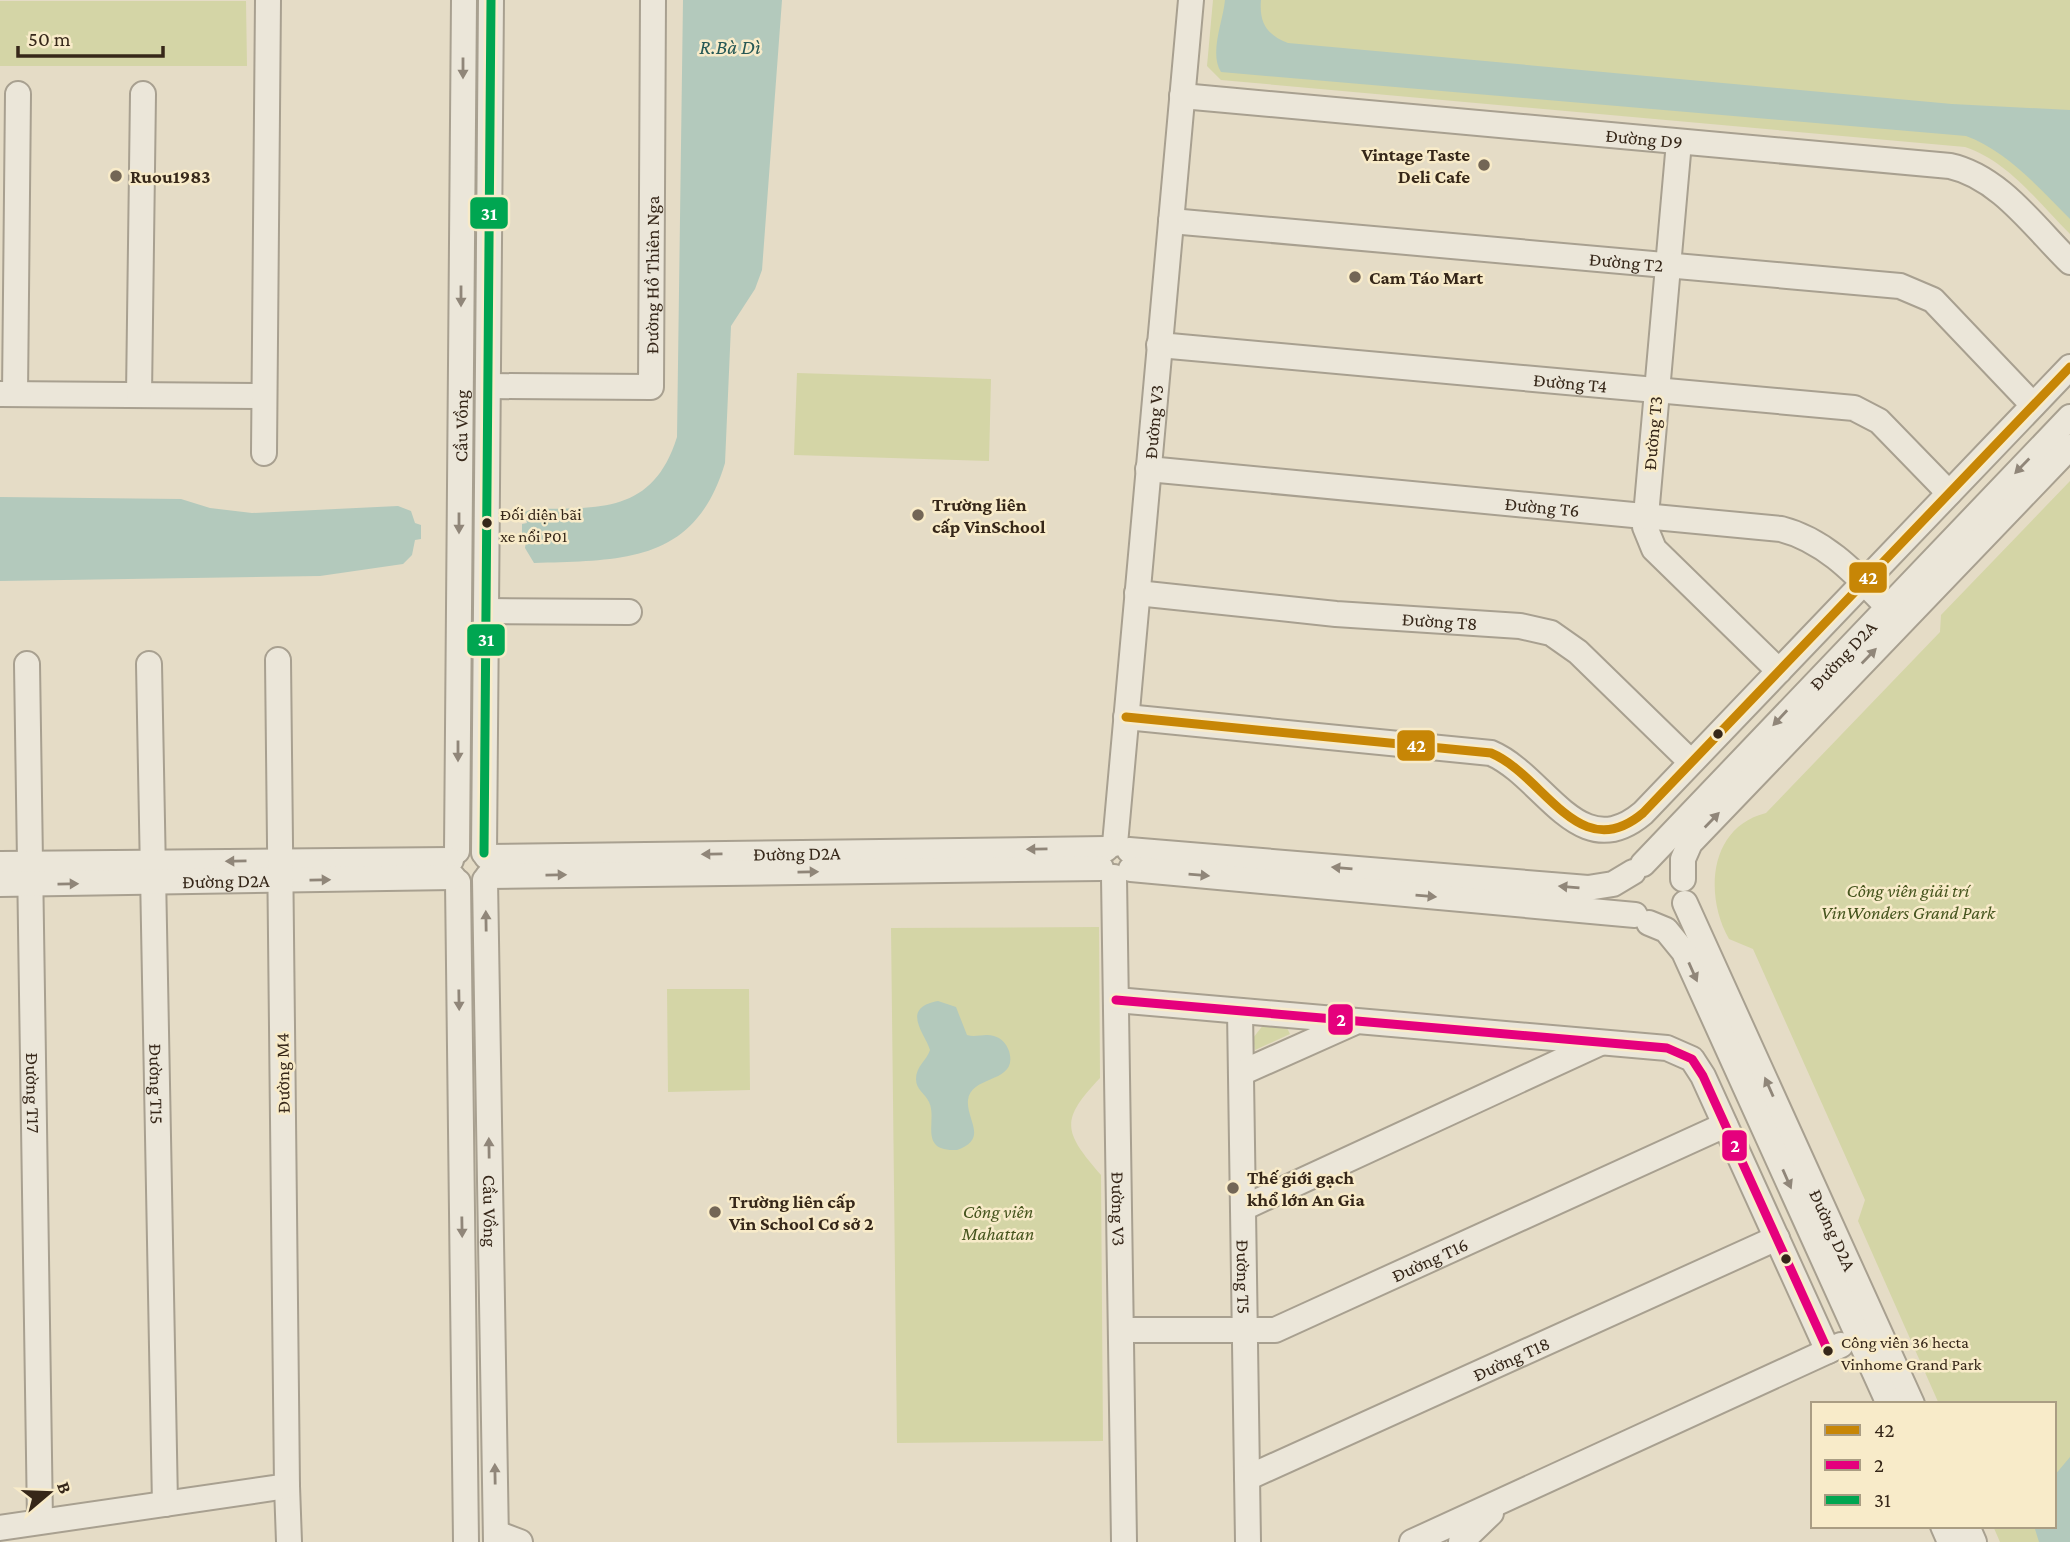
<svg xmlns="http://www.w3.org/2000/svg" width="2070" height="1542" font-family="'Crimson Pro',serif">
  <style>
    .green { fill: #d4d5a6 }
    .water { fill: #b3c9bc }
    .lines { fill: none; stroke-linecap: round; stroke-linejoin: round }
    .minor-casing { stroke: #a8a090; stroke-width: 28 }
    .minor { stroke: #ebe6d9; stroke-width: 24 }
    .bus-1-casing { stroke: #f8ebc9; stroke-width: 14 }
    .bus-2-casing { stroke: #f8ebc9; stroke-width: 14 }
    .bus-3-casing { stroke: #f8ebc9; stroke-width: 14 }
    .bus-1 { stroke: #c78606; stroke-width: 9 }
    .bus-2 { stroke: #e5007d; stroke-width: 9 }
    .bus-3 { stroke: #00a651; stroke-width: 9 }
    .oneway { fill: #908679 }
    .poi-dot { fill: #736656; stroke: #f8ebc9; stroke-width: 2.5 }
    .bus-dot { fill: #362719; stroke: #f8ebc9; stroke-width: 2.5 }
    .labels { text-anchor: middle; stroke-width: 5; stroke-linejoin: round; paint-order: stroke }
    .bus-label { font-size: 17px; fill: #362719; stroke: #f8ebc9; text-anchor: start }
    .street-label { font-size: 19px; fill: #362719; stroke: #f8ebc9 }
    .poi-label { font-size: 19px; font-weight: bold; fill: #362719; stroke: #f8ebc9; text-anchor: start }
    .park-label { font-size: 19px; font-style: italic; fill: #46551e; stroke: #f8ebc9 }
    .water-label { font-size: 21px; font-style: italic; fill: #265855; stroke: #f8ebc9 }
    .line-badge { stroke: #f8ebc9; stroke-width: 2.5 }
    .badge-label { font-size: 19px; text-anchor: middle; font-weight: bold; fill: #fff }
  </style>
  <rect width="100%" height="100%" fill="#e5dcc6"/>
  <path class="green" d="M1213 0H2070V234C2039 203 2008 161 1965 147L1221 80 1207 66Z
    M0 1H246L247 66H0Z
    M797 373 991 379 989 461 794 455Z
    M2070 481V1542H2000L1993 1526H2054V1404H1939L1858 1221 1865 1200 1753 949 1729 939C1704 895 1709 827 1766 813L1940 632 1941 615Z
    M1099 927 1100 1078C1059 1121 1064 1132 1101 1175L1103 1441 897 1443 891 928Z
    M667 989H749L750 1090 668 1092Z
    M1264 1024 1286 1026 1290 1034 1255 1050 1253 1038Z"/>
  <path class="water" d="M683 0H782L762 270 755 289 731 326 725 463C695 564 622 560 534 563L525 548 526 541 522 540V524L527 523 525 512 532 509C599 508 653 514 677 437Z
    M1225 0H1261C1259 23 1267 35 1288 43L1952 104 2070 110V219C2040 189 2007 151 1966 136L1221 72C1209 53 1223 22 1225 0Z
    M0 497 181 499 210 508 252 513 398 506 411 511 415 523 421 525V539L415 540 412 555 403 564 320 576 0 581Z
    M938 1001 956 1007 967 1035C976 1038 984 1033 994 1036 1001 1038 1006 1043 1009 1051 1019 1084 971 1074 968 1100 966 1120 989 1139 957 1150 917 1152 938 1120 929 1102 925 1093 916 1090 916 1079 916 1066 927 1060 930 1050 926 1035 899 1008 938 1001Z
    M2070 1457V1542H2039L2034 1526H2054V1476Z"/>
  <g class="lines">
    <defs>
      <g id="minor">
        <path id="s1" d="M1182 96 1950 166C2000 177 2035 228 2070 262"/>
        <path d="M1679 142 1645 527 1654 549 1779 671"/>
        <path id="s2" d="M1171 221 1900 286 1933 300 2033 405"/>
        <path id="s3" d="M1159 345 1854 408 1879 421 1949 493"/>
        <path id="s4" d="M488 386 651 387 653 0"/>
        <path d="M0 394 264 396"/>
        <path d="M15 394 18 94"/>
        <path d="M139 395 143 94"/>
        <path d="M264 453 268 0"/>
        <path id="s5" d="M1148 469 1781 529C1832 542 1865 585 1902 621"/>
        <path id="s6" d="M1137 593 1336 614 1520 626 1551 633 1578 652 1691 762"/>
        <path d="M486 611 629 612"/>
        <path id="s7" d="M27 664 40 1521"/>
        <path id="s8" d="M149 664 165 1504"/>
        <path d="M1126 717 1491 753C1545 776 1579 867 1643 813L2070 367"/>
        <path id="s9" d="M1115 844 1191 0"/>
        <path d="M1129 850 1588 888 1613 884 1633 872"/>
        <path id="s10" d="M457 851 464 0"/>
        <path d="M484 853 491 0"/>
        <path id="s11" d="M487 857 1106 849"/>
        <path d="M0 864 451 860"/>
        <path id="s12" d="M1643 864 2070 417"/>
        <path d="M1131 869 1635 915"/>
        <path d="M488 876 1101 868"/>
        <path id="s13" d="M1114 877 1124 1542"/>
        <path d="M1683 879V859L1690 843 2070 447"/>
        <path id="s14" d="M485 880 496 1542"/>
        <path d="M458 882 466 1542"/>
        <path id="s15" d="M0 884 453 877"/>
        <path id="s16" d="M1685 903 1912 1404"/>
        <path d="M1649 923 1666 930 1684 952 1889 1404"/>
        <path d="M1116 1000 1667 1048 1692 1059 1703 1076 1828 1351"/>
        <path id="s17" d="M1240 1011 1248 1542"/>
        <path d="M1241 1073 1353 1023"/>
        <path d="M1243 1208 1600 1043"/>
        <path id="s18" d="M1121 1330H1275L1725 1125"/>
        <path id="s19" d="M1247 1478 1777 1238"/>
        <path d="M287 1486 289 1542"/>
        <path d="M1943 1526 1950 1542"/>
        <path d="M1967 1526 1974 1542"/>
        <path d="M0 1528 287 1486 278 660"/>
        <path d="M496 1533 520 1542"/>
        <path d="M1412 1542 1841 1345"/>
        <path d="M1461 1542 1491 1513"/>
      </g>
    </defs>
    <use href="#minor" class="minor-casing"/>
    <use href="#minor" class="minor"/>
    <defs>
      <path id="bus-1" d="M1126 717 1491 753C1545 776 1579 867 1643 813L2070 367"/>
      <path id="bus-2" d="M1116 1000 1667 1048 1692 1059 1703 1076 1828 1351"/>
      <path id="bus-3" d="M484 853 491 0"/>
    </defs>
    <use href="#bus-1" class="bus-1-casing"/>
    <use href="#bus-2" class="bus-2-casing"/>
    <use href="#bus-3" class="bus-3-casing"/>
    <use href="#bus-1" class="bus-1"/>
    <use href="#bus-2" class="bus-2"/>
    <use href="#bus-3" class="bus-3"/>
  </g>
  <defs><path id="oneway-solid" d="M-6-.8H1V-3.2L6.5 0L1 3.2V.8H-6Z" transform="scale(1.75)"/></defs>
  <g class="oneway">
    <use href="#oneway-solid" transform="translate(463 68) rotate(90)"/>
    <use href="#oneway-solid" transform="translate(461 296) rotate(90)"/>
    <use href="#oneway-solid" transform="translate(2022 466) rotate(134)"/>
    <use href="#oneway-solid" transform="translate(459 523) rotate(90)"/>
    <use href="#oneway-solid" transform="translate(1869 656) rotate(-46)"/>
    <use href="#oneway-solid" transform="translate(1780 718) rotate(133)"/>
    <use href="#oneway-solid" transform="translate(458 751) rotate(90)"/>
    <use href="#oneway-solid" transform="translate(1712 820) rotate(-46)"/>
    <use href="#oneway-solid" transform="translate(1037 849) rotate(179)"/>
    <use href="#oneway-solid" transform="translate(712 854) rotate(179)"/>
    <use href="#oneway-solid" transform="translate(236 861) rotate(179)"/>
    <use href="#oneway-solid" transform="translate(1342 868) rotate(-175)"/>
    <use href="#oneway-solid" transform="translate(808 872) rotate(-1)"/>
    <use href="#oneway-solid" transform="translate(556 875) rotate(-1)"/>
    <use href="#oneway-solid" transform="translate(1199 875) rotate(5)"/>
    <use href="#oneway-solid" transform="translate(320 880) rotate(-1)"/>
    <use href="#oneway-solid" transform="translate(68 884) rotate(-1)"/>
    <use href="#oneway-solid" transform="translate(1569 887) rotate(-175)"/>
    <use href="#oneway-solid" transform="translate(1426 896) rotate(5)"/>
    <use href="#oneway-solid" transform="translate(486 921) rotate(-91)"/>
    <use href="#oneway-solid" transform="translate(1693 972) rotate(66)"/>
    <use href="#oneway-solid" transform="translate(459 1000) rotate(89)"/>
    <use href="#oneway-solid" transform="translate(1769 1087) rotate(-114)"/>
    <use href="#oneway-solid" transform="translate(489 1148) rotate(-91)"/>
    <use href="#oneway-solid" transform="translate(1787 1179) rotate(66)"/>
    <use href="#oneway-solid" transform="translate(462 1227) rotate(89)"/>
    <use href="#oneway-solid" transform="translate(495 1474) rotate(-91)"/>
  </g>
  <g class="poi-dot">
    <circle cx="1484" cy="165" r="7"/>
    <circle cx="116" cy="176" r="7"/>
    <circle cx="1355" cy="277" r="7"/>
    <circle cx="918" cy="515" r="7"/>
    <circle cx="1233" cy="1188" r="7"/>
    <circle cx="715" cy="1212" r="7"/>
  </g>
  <g class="bus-dot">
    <circle cx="487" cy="523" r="6"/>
    <circle cx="1718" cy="734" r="6"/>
    <circle cx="1786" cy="1259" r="6"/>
    <circle cx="1828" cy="1351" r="6"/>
  </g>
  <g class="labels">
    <g class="bus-label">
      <text x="500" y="520">Đối diện bãi<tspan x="500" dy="22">xe nổi P01</tspan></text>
      <text x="1841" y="1348">Công viên 36 hecta<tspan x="1841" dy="22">Vinhome Grand Park</tspan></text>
    </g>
    <g class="street-label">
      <text dy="7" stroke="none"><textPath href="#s1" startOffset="464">Đường D9</textPath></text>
      <text dy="7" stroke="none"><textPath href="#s2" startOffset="457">Đường T2</textPath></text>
      <text dy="7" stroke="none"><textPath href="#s4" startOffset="275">Đường Hồ Thiên Nga</textPath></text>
      <text dy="7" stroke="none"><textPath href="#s3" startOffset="413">Đường T4</textPath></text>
      <text dy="7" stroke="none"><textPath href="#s9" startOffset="424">Đường V3</textPath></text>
      <text dy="7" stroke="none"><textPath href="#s10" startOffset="425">Cầu Vồng</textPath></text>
      <text transform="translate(1652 433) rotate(-85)" y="7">Đường T3</text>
      <text dy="7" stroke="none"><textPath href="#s5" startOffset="396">Đường T6</textPath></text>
      <text dy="7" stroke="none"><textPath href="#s6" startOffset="304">Đường T8</textPath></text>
      <text dy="7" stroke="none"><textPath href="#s12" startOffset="289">Đường D2A</textPath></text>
      <text dy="7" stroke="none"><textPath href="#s11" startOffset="310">Đường D2A</textPath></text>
      <text dy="7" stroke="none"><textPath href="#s15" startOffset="226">Đường D2A</textPath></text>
      <text transform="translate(282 1073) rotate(-91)" y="7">Đường M4</text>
      <text dy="7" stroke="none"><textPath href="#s8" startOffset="420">Đường T15</textPath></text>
      <text dy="7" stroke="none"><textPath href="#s7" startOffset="429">Đường T17</textPath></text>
      <text dy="7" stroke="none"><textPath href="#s13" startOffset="332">Đường V3</textPath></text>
      <text dy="7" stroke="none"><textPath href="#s14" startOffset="331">Cầu Vồng</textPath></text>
      <text dy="7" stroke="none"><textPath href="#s16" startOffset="359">Đường D2A</textPath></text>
      <text dy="7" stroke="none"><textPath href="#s18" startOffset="324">Đường T16</textPath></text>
      <text dy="7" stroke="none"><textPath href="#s17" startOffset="266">Đường T5</textPath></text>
      <text dy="7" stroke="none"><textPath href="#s19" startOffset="290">Đường T18</textPath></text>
    </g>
    <g class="poi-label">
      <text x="1470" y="161" text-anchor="end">Vintage Taste<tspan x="1470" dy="22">Deli Cafe</tspan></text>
      <text x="130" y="183">Ruou1983</text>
      <text x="1369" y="284">Cam Táo Mart</text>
      <text x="932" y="511">Trường liên<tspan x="932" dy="22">cấp VinSchool</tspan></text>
      <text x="1247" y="1184">Thế giới gạch<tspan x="1247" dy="22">khổ lớn An Gia</tspan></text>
      <text x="729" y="1208">Trường liên cấp<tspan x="729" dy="22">Vin School Cơ sở 2</tspan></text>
    </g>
    <g class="park-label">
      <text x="1908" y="897">Công viên giải trí<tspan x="1908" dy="22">VinWonders Grand Park</tspan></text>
      <text x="998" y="1218">Công viên<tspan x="998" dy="22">Mahattan</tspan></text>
    </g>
    <g class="water-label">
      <text x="730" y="54">R.Bà Dì</text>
    </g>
  </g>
  <g class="line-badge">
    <rect x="469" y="196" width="40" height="34" rx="7" fill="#00a651"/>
    <rect x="1848" y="561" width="40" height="33" rx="7" fill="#c78606"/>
    <rect x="466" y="623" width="40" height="34" rx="7" fill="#00a651"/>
    <rect x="1396" y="729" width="40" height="33" rx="7" fill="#c78606"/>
    <rect x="1327" y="1003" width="27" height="33" rx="7" fill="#e5007d"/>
    <rect x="1721" y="1129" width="27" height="33" rx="7" fill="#e5007d"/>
  </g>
  <g class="badge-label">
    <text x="489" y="220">31</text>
    <text x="1868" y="584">42</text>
    <text x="486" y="646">31</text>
    <text x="1416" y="752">42</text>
    <text x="1341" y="1026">2</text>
    <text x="1735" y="1152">2</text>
  </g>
  <rect x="1811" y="1402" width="245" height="126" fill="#f8ebc9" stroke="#aa9d83" stroke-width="2"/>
  <rect x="1825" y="1425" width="35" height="10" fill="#c78606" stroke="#aa9d83" stroke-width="2"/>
  <text x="1874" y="1437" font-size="21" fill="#362719">42</text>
  <rect x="1825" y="1460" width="35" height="10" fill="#e5007d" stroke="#aa9d83" stroke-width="2"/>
  <text x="1874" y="1472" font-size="21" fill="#362719">2</text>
  <rect x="1825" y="1495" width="35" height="10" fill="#00a651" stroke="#aa9d83" stroke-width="2"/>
  <text x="1874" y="1507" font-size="21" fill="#362719">31</text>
  <g transform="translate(49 1493) rotate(71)" stroke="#f8ebc9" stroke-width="5" paint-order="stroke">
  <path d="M0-5L12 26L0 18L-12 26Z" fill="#362719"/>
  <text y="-10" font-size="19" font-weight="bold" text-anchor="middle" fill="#362719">B</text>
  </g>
  <path d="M18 46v10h145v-10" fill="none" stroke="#362719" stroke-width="3.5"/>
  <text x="28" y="46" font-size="21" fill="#362719" stroke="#f8ebc9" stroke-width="5" paint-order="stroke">50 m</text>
</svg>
